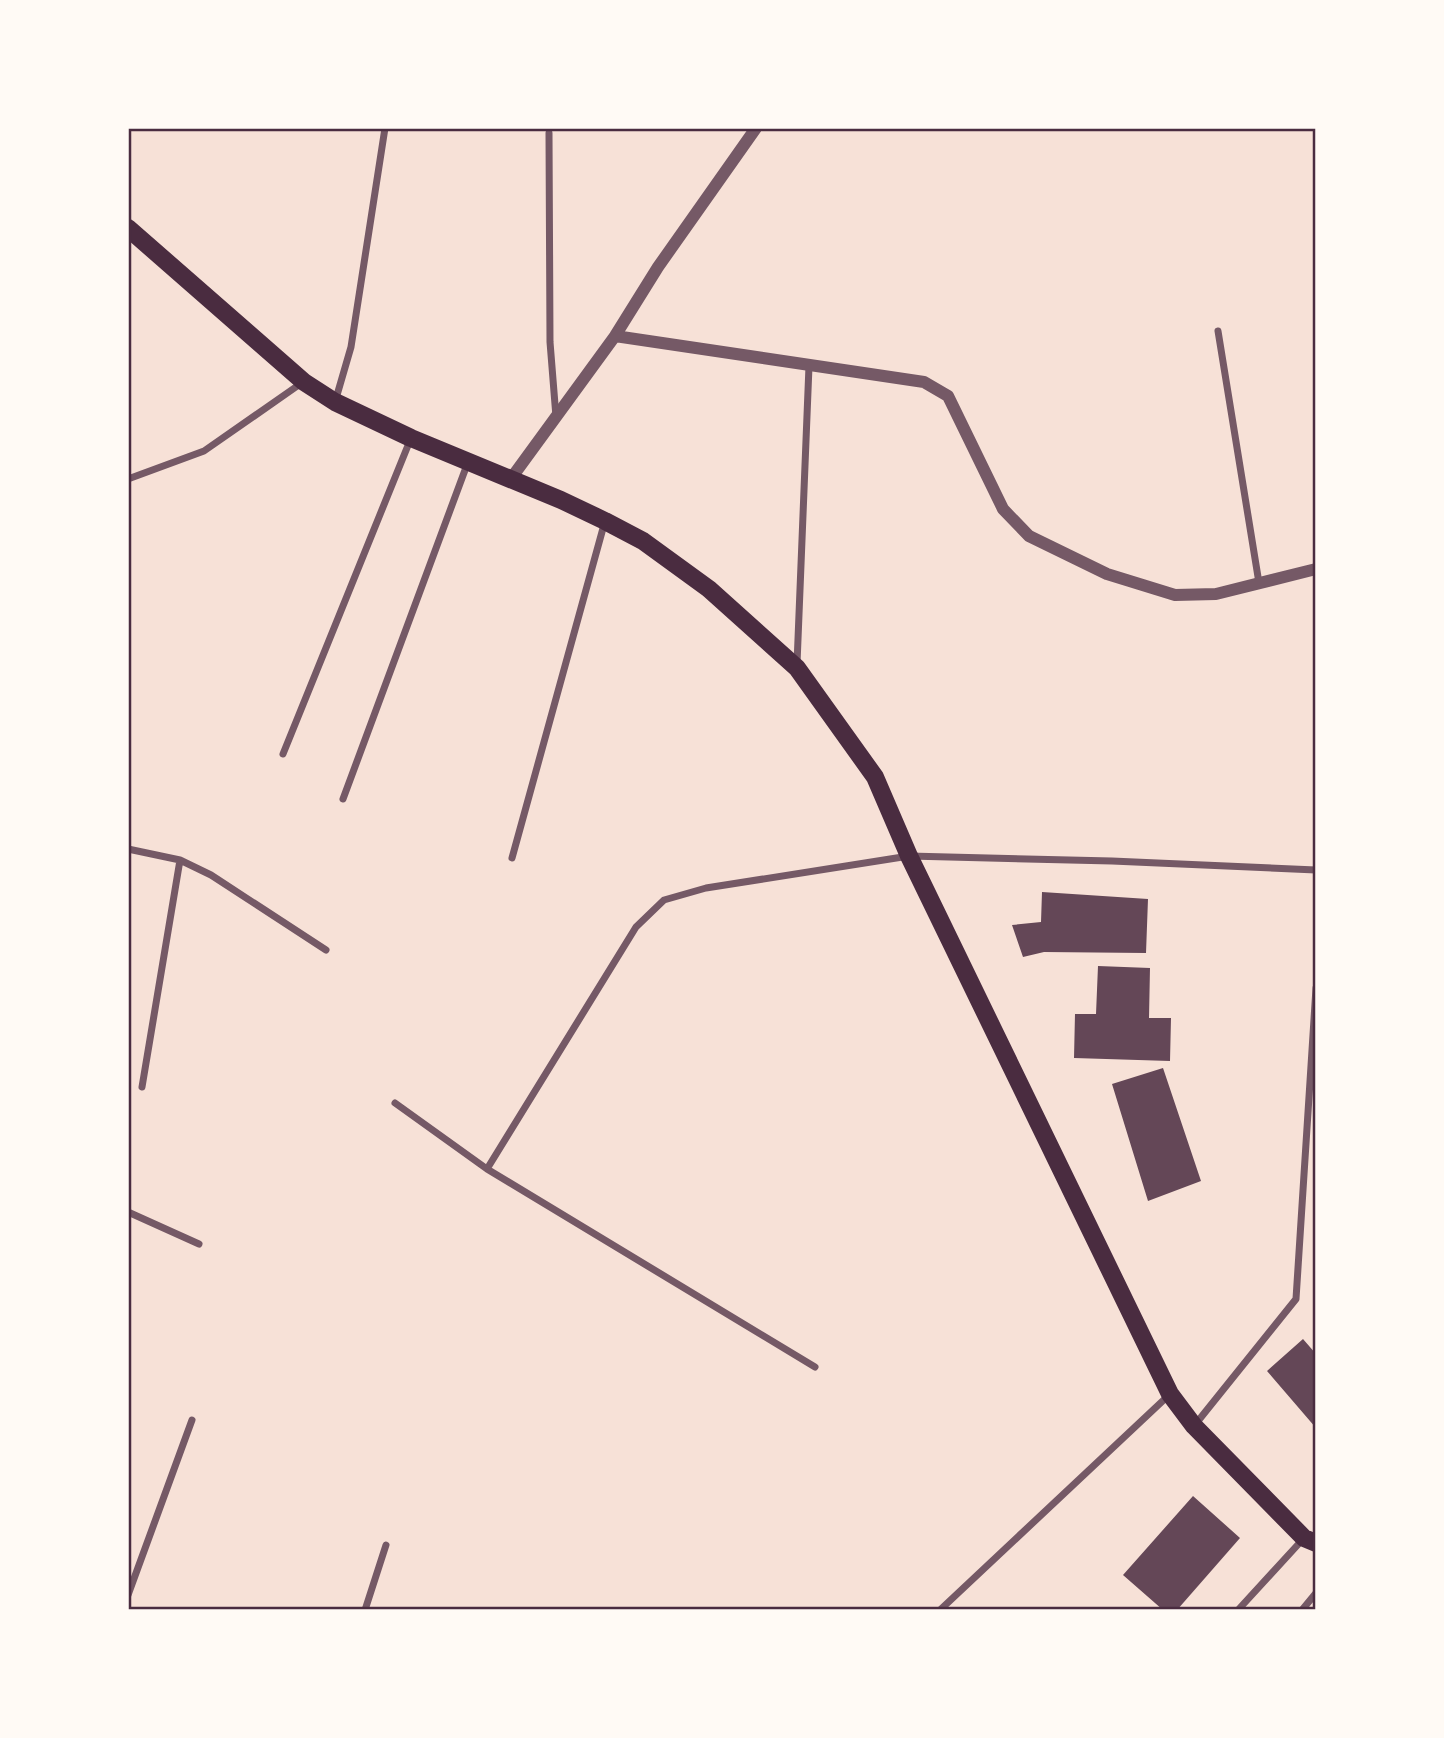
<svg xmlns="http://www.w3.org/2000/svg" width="1444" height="1738" font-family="'Alegreya Sans',sans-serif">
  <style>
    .building { fill: #644757 }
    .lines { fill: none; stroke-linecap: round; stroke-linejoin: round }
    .minor { stroke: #755966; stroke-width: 7 }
    .tertiary { stroke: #755966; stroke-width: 12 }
    .primary { stroke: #4a2c40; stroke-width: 18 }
    .neatline { fill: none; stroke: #4a2c40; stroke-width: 2.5 }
  </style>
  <rect width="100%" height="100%" fill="#f7e1d7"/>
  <path class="building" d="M1042 892 1148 899 1146 953 1044 952 1023 957 1012 925 1041 922Z
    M1098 966 1150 968 1149 1018H1171L1170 1061 1074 1058 1075 1014H1096Z
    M1163 1068 1201 1181 1148 1201 1112 1084Z
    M1303 1339 1316 1354V1428L1267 1371Z
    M1193 1496 1240 1538 1177 1610H1163L1123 1575Z"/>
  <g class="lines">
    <path class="minor" d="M549 133 550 342 556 417
      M1218 331 1259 583
      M335 402 351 347 385 128
      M128 479 204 451 303 382
      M797 664 809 366
      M283 754 411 438
      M343 799 468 462
      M128 849 180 860 211 875 326 950
      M512 858 605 521
      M142 1087 180 860
      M395 1103 487 1169
      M128 1212 199 1244
      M815 1367 487 1169 636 927 664 900 706 888 909 856 1112 861 1316 870
      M1194 1426 1296 1299 1316 988
      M128 1595 192 1420
      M365 1610 386 1545
      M940 1610 1169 1395
      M1238 1610 1304 1538
      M1302 1610 1316 1593"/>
    <path class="tertiary" d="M615 336 924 382 948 396 1003 509 1029 536 1107 574 1175 595 1216 594 1316 569
      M510 480 615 336 658 267 756 128"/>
    <path class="primary" d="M128 228 304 382 335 402 411 438 561 500 605 521 643 541 709 589 797 668 875 777 909 856 1170 1394 1194 1426 1304 1538 1316 1543"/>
  </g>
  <rect width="1444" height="1738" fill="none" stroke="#fffaf5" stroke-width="259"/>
  <rect x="130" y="130" width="1184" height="1478" class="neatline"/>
</svg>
